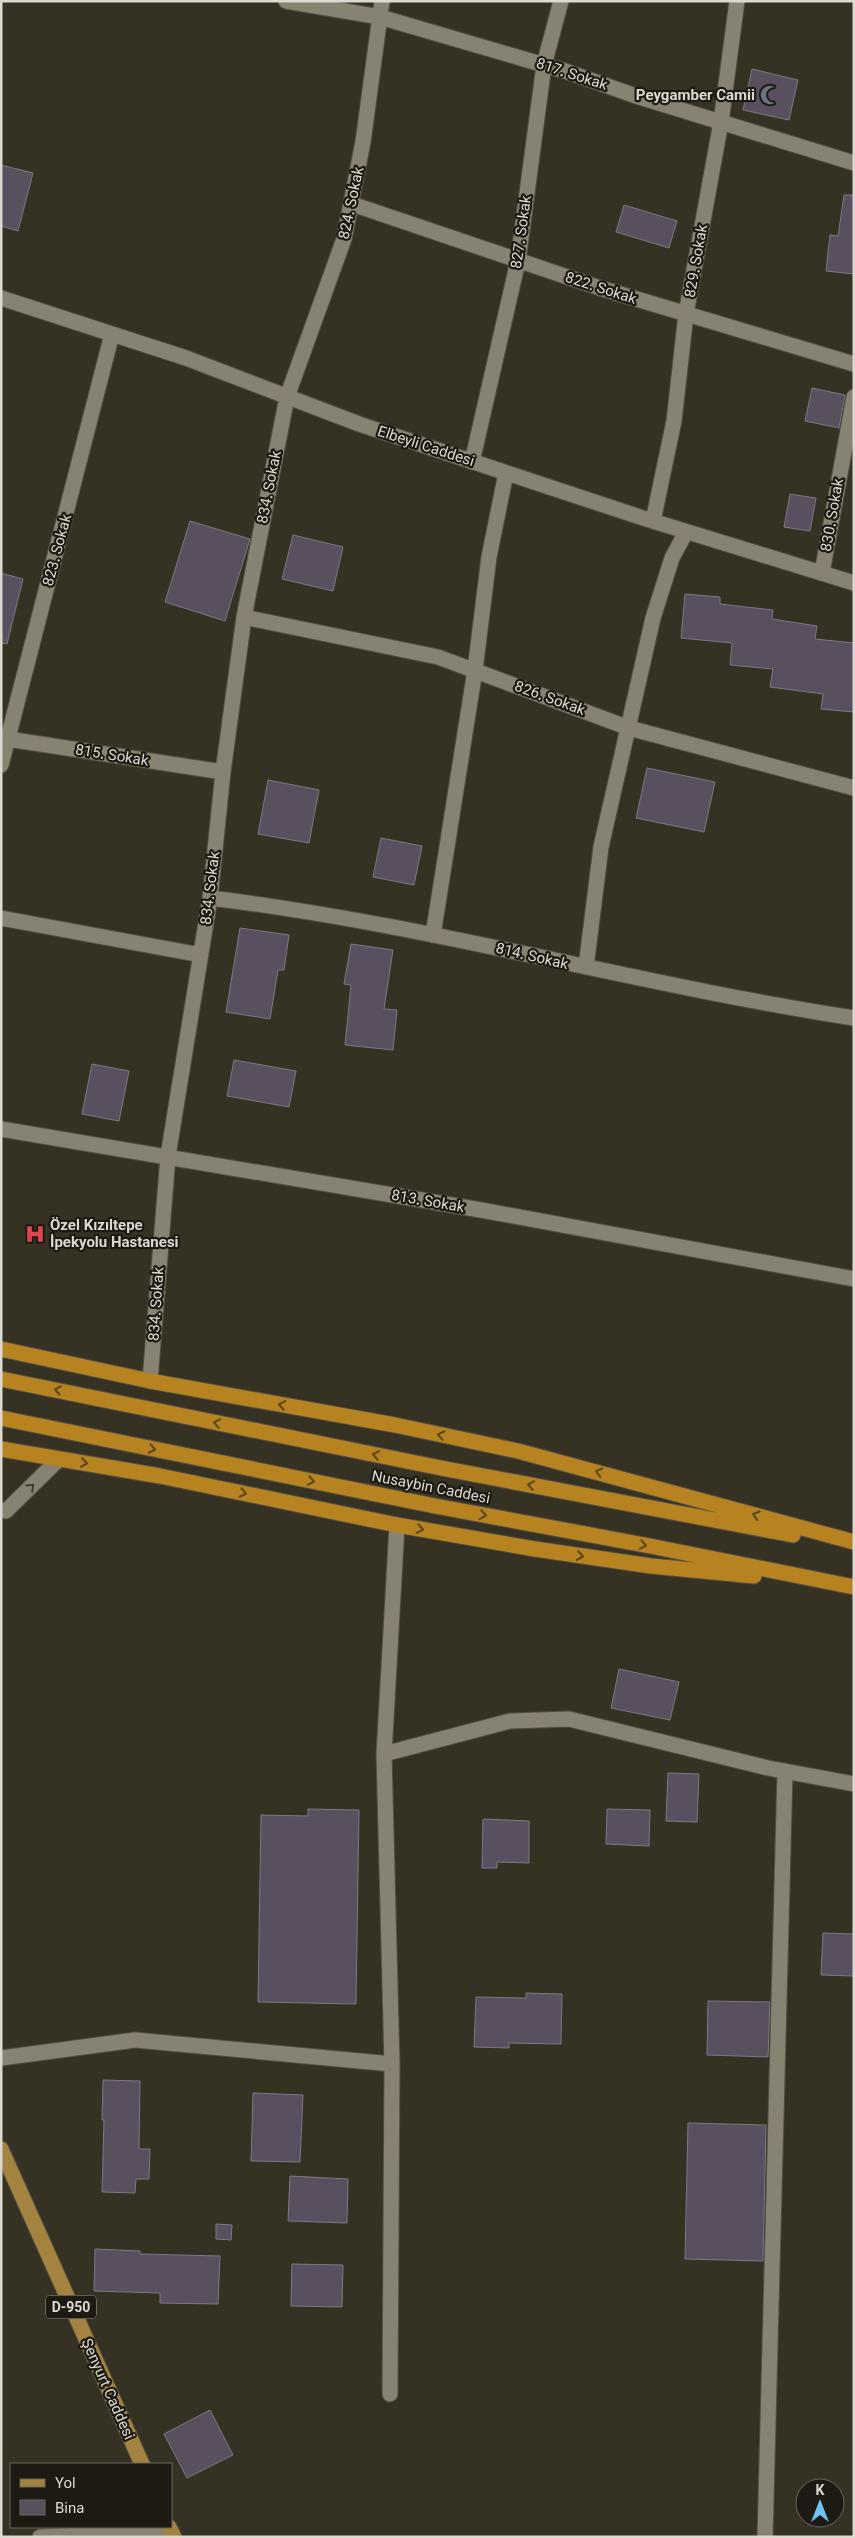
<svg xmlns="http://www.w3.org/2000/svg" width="855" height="2538" font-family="Roboto,sans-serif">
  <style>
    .building { fill: #594f5e; stroke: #807685 }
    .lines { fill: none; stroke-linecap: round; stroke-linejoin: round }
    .minor-casing { stroke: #524f42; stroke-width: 17 }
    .major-casing { stroke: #524f42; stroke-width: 17 }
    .highway-casing { stroke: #524f42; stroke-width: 17 }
    .minor { stroke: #878271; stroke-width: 15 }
    .major { stroke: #a48240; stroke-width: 15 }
    .highway { stroke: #b78220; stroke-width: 15 }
    .oneway { stroke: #5a4418 }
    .oneway2 { stroke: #413e34 }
    .labels { text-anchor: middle; stroke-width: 4.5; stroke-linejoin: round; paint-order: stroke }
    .shield { fill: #1c1a13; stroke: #a2a097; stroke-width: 1 }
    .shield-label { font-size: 14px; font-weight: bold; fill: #dcd9d0 }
    .street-label { font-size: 15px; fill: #dcd9d0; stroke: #1c1a13 }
    .poi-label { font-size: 15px; font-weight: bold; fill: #dcd9d0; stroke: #1c1a13; text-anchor: end }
  </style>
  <rect width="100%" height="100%" fill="#363223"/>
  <path class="building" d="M752 69 798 80 789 120 743 110Z
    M1 165 33 173 18 231 1 226Z
    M844 195H854V274L826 271 830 235 838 236Z
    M624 205 677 221 669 248 616 232Z
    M812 388 845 395 839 428 805 421Z
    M790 494 816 498 810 531 784 527Z
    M190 521 250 539 225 621 165 602Z
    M293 535 343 547 333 591 282 579Z
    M1 573 23 579 7 644 1 643Z
    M685 594 720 597V604L773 610 772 619 817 626 815 639 854 643V712L821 709 823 694 770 687 773 669 730 665 732 643 681 638Z
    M647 768 715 782 704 832 636 818Z
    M268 780 319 790 309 843 258 834Z
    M381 838 422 846 414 885 373 877Z
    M240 928 289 935 284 970H278L270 1019 226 1012Z
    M351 944 393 950 384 1009 397 1010 393 1050 345 1045 351 985 344 984Z
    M234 1060 296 1071 289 1107 227 1096Z
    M92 1064 129 1071 119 1121 82 1114Z
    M619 1669 679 1682 670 1720 611 1708Z
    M668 1773 699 1774 697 1822 666 1821Z
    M308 1809 359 1810 356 2004 258 2002 261 1815 308 1816Z
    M607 1809 650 1810 649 1846 606 1844Z
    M483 1819 529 1821V1863L497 1862V1868H482Z
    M823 1933 854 1934V1976L821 1975Z
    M526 1993 562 1994 561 2044 509 2043V2048L474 2047 476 1997 526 1998Z
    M708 2001 770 2002 768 2057 707 2055Z
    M103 2080 140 2081 139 2149H150L149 2179H136L135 2193 102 2192 104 2120H102Z
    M253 2093 303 2095 300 2162 251 2161Z
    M688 2123 766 2125 763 2261 685 2259Z
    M290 2176 348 2179 347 2223 288 2221Z
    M216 2224 232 2225 231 2240 216 2239Z
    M95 2249 140 2251V2254L220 2256 218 2304 160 2303V2293L94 2291Z
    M292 2264 343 2265 342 2307 291 2306Z
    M210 2410 233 2455 187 2478 164 2434Z"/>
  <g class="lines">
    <defs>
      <path id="minor" d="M286 1 380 17 565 71 636 96 854 163
        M352 204 600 288 854 364
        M1 298 186 358 359 424 646 519 854 583
        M472 462 518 261 544 65 561 1
        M653 521 674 421 686 314 721 122 737 1
        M822 573 854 397
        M244 617 438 657 629 728 854 788
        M1 738 223 772
        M1 765 112 334
        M210 898C427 924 638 985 854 1018
        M1 918 201 955
        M433 935 475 670 489 557 506 473
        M586 967 601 847 653 618 672 558 686 532
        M1 1129 481 1210 854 1279
        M150 1381 168 1156 210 898 223 772 244 617 287 397 344 239 363 142 382 1
        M1 1510 6 1511 59 1459
        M384 1754 510 1721 569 1719 768 1768 854 1784
        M1 2058 135 2040 392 2064
        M390 2394 392 2064 384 1754 397 1525
        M40 2537 171 2531
        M765 2537 785 1771"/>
      <path id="major" d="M1 2149 142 2464
        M169 2527 174 2537"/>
      <path id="highway" d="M1 1349 150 1381 395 1425 518 1451 854 1542
        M1 1379 441 1468 793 1535
        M1 1418 435 1506 650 1546 854 1587
        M1 1449 160 1476 397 1525 535 1549 651 1566 754 1576"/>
    </defs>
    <use href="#minor" class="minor-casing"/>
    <use href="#major" class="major-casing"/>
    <use href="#highway" class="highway-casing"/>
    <use href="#minor" class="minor"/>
    <use href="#major" class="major"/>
    <use href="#highway" class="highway"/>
  </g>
  <defs><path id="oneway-chevron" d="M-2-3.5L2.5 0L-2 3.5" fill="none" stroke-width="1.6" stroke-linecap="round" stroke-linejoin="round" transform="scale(1.25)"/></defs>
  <g class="oneway">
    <use href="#oneway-chevron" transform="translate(58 1390) rotate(-169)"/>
    <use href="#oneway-chevron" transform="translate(282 1405) rotate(-170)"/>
    <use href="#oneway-chevron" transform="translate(217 1423) rotate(-169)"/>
    <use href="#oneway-chevron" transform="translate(441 1435) rotate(-168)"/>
    <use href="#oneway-chevron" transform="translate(152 1449) rotate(12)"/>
    <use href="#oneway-chevron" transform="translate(376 1455) rotate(-169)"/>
    <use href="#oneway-chevron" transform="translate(84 1463) rotate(9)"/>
    <use href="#oneway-chevron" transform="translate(599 1472) rotate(-165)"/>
    <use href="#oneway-chevron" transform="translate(311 1481) rotate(11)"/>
    <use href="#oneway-chevron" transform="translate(531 1485) rotate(-169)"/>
    <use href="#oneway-chevron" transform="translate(243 1493) rotate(12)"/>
    <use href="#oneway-chevron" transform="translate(483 1515) rotate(10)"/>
    <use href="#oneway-chevron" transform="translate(756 1515) rotate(-164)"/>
    <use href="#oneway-chevron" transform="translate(420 1529) rotate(10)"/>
    <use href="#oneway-chevron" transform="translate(643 1545) rotate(11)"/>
    <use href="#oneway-chevron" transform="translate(580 1556) rotate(8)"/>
  </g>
  <use class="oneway2" href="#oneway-chevron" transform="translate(31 1487) rotate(-44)"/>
  <defs>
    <symbol id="mosque-bare" viewBox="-9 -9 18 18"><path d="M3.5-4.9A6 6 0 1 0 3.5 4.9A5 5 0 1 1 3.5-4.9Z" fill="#6b7280" stroke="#1c1a13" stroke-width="2.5" paint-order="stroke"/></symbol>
    <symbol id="hospital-bare" viewBox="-9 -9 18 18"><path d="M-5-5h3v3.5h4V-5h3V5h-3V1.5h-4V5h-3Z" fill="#e0444e" stroke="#1c1a13" stroke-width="2.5" paint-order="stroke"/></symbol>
  </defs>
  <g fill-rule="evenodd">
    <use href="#mosque-bare" x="756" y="81" width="28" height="28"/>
    <use href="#hospital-bare" x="21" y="1220" width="28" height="28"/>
  </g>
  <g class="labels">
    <rect class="shield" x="46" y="2295.5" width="50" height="23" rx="4"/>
    <g class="shield-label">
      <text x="71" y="2312">D-950</text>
    </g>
    <g class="street-label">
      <text transform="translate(572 74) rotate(18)" y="5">817. Sokak</text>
      <text transform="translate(351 203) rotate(-78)" y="5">824. Sokak</text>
      <text transform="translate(521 232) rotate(-82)" y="5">827. Sokak</text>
      <text transform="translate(696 261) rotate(-80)" y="5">829. Sokak</text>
      <text transform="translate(601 288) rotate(18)" y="5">822. Sokak</text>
      <text transform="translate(426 446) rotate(18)" y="5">Elbeyli Caddesi</text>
      <text transform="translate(269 487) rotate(-79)" y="5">834. Sokak</text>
      <text transform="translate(832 515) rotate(-80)" y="5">830. Sokak</text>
      <text transform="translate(57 550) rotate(-75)" y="5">823. Sokak</text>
      <text transform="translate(550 698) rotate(20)" y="5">826. Sokak</text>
      <text transform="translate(112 755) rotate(9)" y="5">815. Sokak</text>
      <text transform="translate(210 888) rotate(-83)" y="5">834. Sokak</text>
      <text transform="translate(532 956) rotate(13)" y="5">814. Sokak</text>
      <text transform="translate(428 1201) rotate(10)" y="5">813. Sokak</text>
      <text transform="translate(156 1304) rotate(-86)" y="5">834. Sokak</text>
      <text transform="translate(431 1487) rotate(11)" y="5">Nusaybin Caddesi</text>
      <text transform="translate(108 2389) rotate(66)" y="5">Şenyurt Caddesi</text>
    </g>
    <g class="poi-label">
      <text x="755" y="100">Peygamber Camii</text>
      <text x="50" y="1230" text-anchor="start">Özel Kızıltepe<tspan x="50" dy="17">İpekyolu Hastanesi</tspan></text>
    </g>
  </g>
  <rect width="855" height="2538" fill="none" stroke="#dcd9d0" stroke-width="5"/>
  <rect x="10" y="2463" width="162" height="65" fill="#1c1a13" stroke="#69665f"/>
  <rect x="20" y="2479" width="25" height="8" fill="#a48240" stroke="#69665f"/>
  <text x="55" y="2488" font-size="15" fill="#dcd9d0">Yol</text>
  <rect x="20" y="2500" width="25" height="15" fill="#594f5e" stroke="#69665f"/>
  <text x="55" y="2513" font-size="15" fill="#dcd9d0">Bina</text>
  <g transform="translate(820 2503)"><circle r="24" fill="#1c1a13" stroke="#69665f"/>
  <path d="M0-4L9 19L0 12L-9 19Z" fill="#70c2f4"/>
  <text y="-8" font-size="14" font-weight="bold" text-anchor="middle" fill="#dcd9d0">K</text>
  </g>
</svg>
